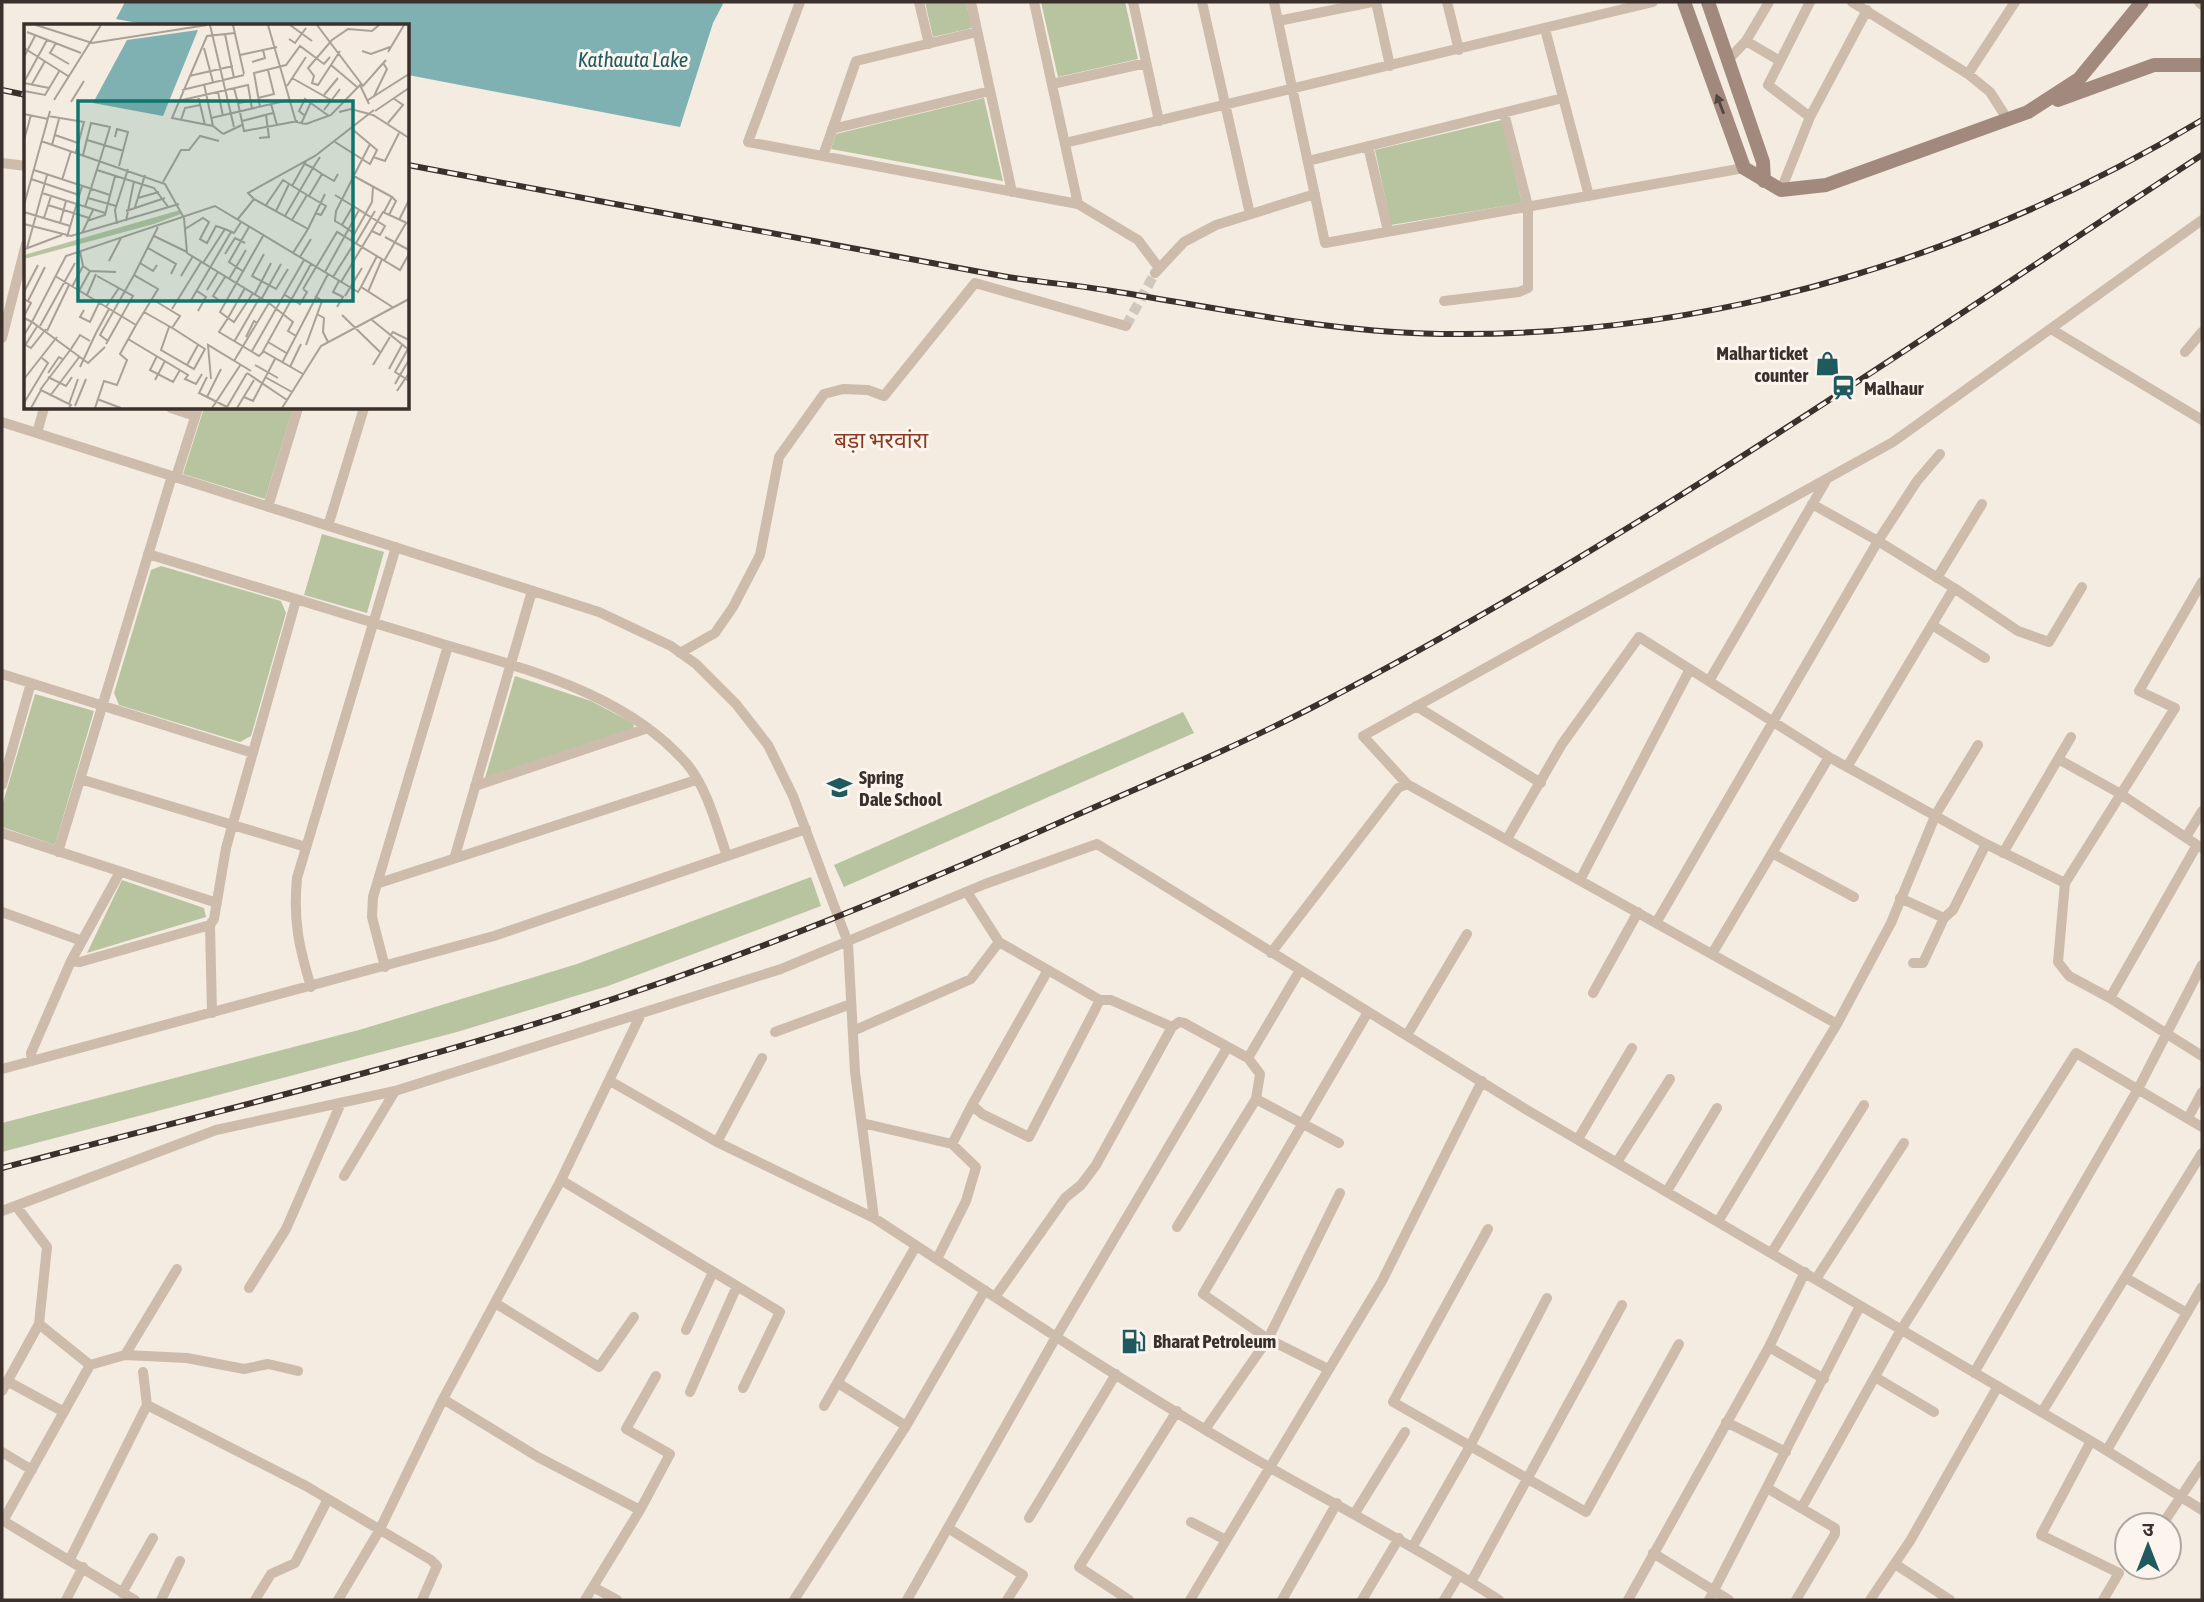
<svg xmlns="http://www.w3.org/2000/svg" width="2204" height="1602" font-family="'Asap Condensed','Noto Sans Devanagari',sans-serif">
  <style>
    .green { fill: #b8c4a0 }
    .water { fill: #7fb0b2 }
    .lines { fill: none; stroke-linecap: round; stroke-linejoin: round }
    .street-tunnel { stroke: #cfc6bd; stroke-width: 10; stroke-dasharray: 10 5; stroke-linecap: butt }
    .street { stroke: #cdbbac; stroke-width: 10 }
    .secondary { stroke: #a18a7d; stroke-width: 14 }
    .rail-casing { stroke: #3b302b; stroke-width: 6 }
    .rail { stroke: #fbf5ee; stroke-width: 3.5; stroke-dasharray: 10; stroke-linecap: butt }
    .oneway { fill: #544640 }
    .labels { text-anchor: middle; stroke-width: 6; stroke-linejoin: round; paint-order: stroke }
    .poi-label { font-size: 19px; font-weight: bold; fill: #3b302b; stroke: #fbf5ee; text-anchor: start }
    .water-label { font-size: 21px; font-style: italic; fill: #1f5a5e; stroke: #fbf5ee }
    .quarter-label { font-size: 23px; fill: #8c3b22; stroke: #fbf5ee }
    .inset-road { fill: none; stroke: #aaa098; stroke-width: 2 }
    .view { fill: #0f766e; fill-opacity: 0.15; stroke: #0f766e; stroke-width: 3.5 }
    .inset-edge { fill: none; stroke: #3b302b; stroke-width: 3.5 }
  </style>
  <rect width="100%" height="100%" fill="#f4ebe1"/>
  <path class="green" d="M925 2H966L972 28 933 37Z
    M1041 2H1125L1138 59 1058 77Z
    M984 98 1003 181 831 149 836 134Z
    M1502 120 1522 203 1391 225 1375 150Z
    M204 408H293L265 499 183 474Z
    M322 534 384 552 367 613 304 595Z
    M161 566 281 601 286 613 251 736 240 742 119 705 114 693 151 570Z
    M515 676 591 701 633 723 634 728 485 778Z
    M35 694 94 711 55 845 2 827V806Z
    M1183 712 1194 733 844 887 834 865Z
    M811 877 821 906 608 986 457 1032 2 1152V1123L359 1030 577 964Z
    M122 880 204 908 206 917 87 953Z"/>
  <path class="water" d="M125 2H724L713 23 680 127 408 75V26H154L116 19Z"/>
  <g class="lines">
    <path class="street-tunnel" d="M1126 326 1155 273"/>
    <path class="street" d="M800 2 748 142 1078 204 1138 240 1159 268
      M919 2 929 44
      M971 2 1012 192
      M1034 2 1078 204
      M1133 2 1159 121
      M1202 2 1250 214
      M1274 2 1278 21 1372 2
      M1376 2 1390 66
      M1447 2 1459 50
      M1852 2 1968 74 1990 92 2008 120
      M2199 2 2202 5
      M1278 21 1325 243 1744 168
      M1545 29 1589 196
      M1746 41 1780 61
      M1728 60 1746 41 1769 2
      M1968 74 2015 2
      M1052 84 1146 63
      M1810 117 1768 85 1810 2
      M832 129 990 91
      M1065 143 1653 2
      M1368 146 1388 231
      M823 156 856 61 977 32
      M1308 161 1563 98
      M2 163 26 166
      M1781 190 1810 117 1867 10
      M1155 273 1184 242 1216 225 1315 194
      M1444 301 1519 292 1528 288V206L1504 113
      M2051 329 2202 420
      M2 338 26 244
      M2185 352 2202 332
      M171 408 195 416
      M2 422 599 612 671 646 696 664 736 704 768 745 793 796 848 943 855 1072 874 1218C1004 1303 1134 1390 1269 1467 1347 1511 1424 1552 1499 1600
      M37 433 44 408
      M176 477 198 408
      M268 507 298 408
      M328 526 364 408
      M148 554C238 582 328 608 417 636 510 666 620 687 687 764 707 788 717 827 727 856
      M1937 578 1982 504
      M1954 588 2018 631 2049 642 2082 587
      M1932 625 1985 658
      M680 653 715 633 733 607 760 555 779 457 824 394 843 389 868 390 884 396 975 283 1126 326
      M2 674 253 753
      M1709 681 1827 479
      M1416 706 1541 783
      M2058 759 2119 793 2197 845
      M1847 767 1954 588 1878 541 1917 481 1940 454
      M80 779 306 847
      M1407 784 1363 736 1893 442 2202 220
      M2 785 31 683
      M475 786 648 728
      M2 833 217 903
      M2186 837 2202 811
      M1507 839 1562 744 1639 637 1829 757
      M1986 844 2065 883
      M2202 848 2197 845 2110 998 2202 1056
      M58 852 172 476
      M1772 853 1854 897
      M2003 853 2071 737
      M455 856 532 591
      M1580 880 1690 669
      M379 883 696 780
      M967 892 999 942
      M2 912 82 941
      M1656 923 1878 541 1812 504
      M210 925 212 1013
      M1271 953 1398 788 1407 784 1837 1024 1719 1220
      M1712 954 1829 757 1986 844 1953 910 1944 918 1900 898
      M71 961 80 962 210 925 214 919 226 848 296 600
      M1913 963H1923L1944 918
      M385 967 372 917 373 897 448 646
      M1048 970 1100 1000
      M311 987C299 947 293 921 297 878L396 547
      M1593 993 1638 912
      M2110 998 2069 976 2058 962 2065 883 2175 708 2139 691 2202 582
      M1837 1024 1891 923 1936 814 1978 745
      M1172 1027 1179 1022 1184 1023 1248 1058 1300 970
      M853 1031 971 979 999 942 1048 970 972 1105 982 1114 1029 1137 1100 1000H1111L1172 1027 1096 1165 1081 1185 1065 1198 995 1297
      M775 1032 851 1004
      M1407 1035 1467 934
      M1248 1058 1260 1074 1256 1099
      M32 1061 31 1053 71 961 120 872
      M2 1069 494 936 806 829
      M610 1081 717 1142 874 1218
      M2188 1118 2202 1092
      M862 1123 952 1144 976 1167 966 1201 937 1259
      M1578 1139 1632 1048
      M717 1142 762 1058
      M952 1144 972 1105
      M1617 1162 1670 1079
      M344 1176 395 1091
      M561 1180 780 1312 743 1388
      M1667 1191 1717 1108
      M16 1206 47 1247 39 1324 90 1365
      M2 1211 216 1130 395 1091 781 969 985 884 1097 844 1527 1110 2096 1444 2202 1510
      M1177 1227 1256 1099 1339 1143
      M1488 1229 1393 1402 1586 1512 1679 1344
      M1772 1252 1864 1105
      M2126 1278 2187 1313
      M1816 1279 1904 1143
      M249 1288 286 1229 341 1103
      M495 1303 599 1367 634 1317
      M686 1330 713 1272
      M1769 1347 1824 1379
      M125 1355 177 1269
      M1328 1369 1268 1339 1203 1294 1368 1012
      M1974 1373 2138 1089 2202 965
      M1875 1377 1934 1412
      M7 1381 64 1412
      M838 1383 906 1426
      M2 1391 39 1324
      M690 1392 737 1286
      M147 1405 306 1486 431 1560 437 1566 422 1600
      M824 1406 916 1246
      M2042 1412 2202 1153
      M1726 1422 1786 1452
      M1206 1428 1268 1339 1340 1193
      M2091 1441 2041 1535 2119 1573 2103 1600
      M2107 1450 2202 1287
      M2 1452 32 1470
      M1767 1488 1835 1528V1534L1796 1600
      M1802 1507 1901 1330 2076 1053 2202 1127
      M640 1510 670 1454 626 1429 656 1376
      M1355 1513 1405 1432
      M1029 1518 1116 1374
      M2 1520 135 1600
      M3 1521 90 1365 125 1355 187 1358 244 1369 268 1364 298 1371
      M1191 1522 1226 1540
      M2162 1525 2202 1465
      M948 1528 1023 1575 1007 1600
      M1413 1546 1469 1448 1547 1298
      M1653 1553 1729 1600
      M70 1559 147 1405 143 1372
      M1895 1564 1950 1600
      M1471 1582 1622 1305
      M593 1587 617 1600
      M122 1593 153 1538
      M66 1600 83 1567
      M161 1600 180 1561
      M255 1600 271 1574 295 1563 328 1499
      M338 1600 379 1531 443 1399
      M585 1600 640 1510 538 1457 443 1399 561 1180 640 1016
      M794 1600 906 1426 985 1290
      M907 1600 1056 1337 1227 1048
      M1129 1600 1079 1567 1177 1411
      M1190 1600 1382 1281 1482 1081
      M1282 1600 1337 1503
      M1362 1600 1399 1538
      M1444 1600 1459 1575
      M1628 1600 1769 1347 1805 1272
      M1709 1600 1860 1306
      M1870 1600 1910 1541 1998 1386"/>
    <path class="secondary" d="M1684 2 1744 168 1781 190 1826 185 2028 112 2079 79 2142 2
      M1708 2 1763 162 1764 181
      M2058 100 2154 65H2202"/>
    <defs>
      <path id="rail" d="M2 90 26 95
        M408 165C606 202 803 240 1002 276 1038 282 1075 285 1112 291 1229 310 1343 335 1462 334 1724 334 1979 254 2202 120
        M2 1168C191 1118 383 1072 570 1013 741 959 908 890 1072 817 1154 781 1238 746 1317 705 1624 546 1913 343 2202 155"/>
    </defs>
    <use href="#rail" class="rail-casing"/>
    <use href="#rail" class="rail"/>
  </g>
  <defs><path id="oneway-solid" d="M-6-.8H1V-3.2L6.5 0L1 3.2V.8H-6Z" transform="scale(1.75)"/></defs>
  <use class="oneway" href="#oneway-solid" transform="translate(1720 104) rotate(-111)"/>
  <defs>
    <symbol id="shop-bare" viewBox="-9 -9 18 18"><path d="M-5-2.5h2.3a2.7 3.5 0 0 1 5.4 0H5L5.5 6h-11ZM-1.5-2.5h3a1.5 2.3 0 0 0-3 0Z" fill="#1f5a5e" stroke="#fbf5ee" stroke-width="2.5" paint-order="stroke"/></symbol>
    <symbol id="station-bare" viewBox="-9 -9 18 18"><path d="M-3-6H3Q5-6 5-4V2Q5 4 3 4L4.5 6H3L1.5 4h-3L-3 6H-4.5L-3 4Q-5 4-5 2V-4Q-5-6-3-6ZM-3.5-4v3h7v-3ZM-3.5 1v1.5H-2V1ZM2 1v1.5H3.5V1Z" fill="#1f5a5e" stroke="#fbf5ee" stroke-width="2.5" paint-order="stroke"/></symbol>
    <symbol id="school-bare" viewBox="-9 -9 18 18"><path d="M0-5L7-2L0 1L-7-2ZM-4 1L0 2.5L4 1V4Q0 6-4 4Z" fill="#1f5a5e" stroke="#fbf5ee" stroke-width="2.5" paint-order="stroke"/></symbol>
    <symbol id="fuel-bare" viewBox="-9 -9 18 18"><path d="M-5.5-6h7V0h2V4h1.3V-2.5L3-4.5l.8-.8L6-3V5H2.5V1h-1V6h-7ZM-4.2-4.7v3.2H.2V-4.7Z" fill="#1f5a5e" stroke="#fbf5ee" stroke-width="2.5" paint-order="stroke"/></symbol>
  </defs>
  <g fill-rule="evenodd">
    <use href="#shop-bare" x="1810" y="346" width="35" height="35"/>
    <use href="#station-bare" x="1826" y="370" width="35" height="35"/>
    <use href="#school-bare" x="822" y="770" width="35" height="35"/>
    <use href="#fuel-bare" x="1116" y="1324" width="35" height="35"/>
  </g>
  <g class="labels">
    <g class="poi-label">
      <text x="1808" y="360" text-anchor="end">Malhar ticket<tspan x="1808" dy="22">counter</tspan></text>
      <text x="1864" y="395">Malhaur</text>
      <text x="859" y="784">Spring<tspan x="859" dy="22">Dale School</tspan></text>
      <text x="1153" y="1348">Bharat Petroleum</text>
    </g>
    <g class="water-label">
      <text x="633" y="67">Kathauta Lake</text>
    </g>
    <g class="quarter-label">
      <text x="881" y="448">बड़ा भरवांरा</text>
    </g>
  </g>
  <g transform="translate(24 24)">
    <rect width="385" height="385" fill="#f4ebe1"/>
    <path d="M156 186 157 190 130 200 0 235V231Z" fill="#b8c4a0"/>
    <path d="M174 6 139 92 69 79 103 16Z" fill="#7fb0b2"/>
    <path class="inset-road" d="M12 1 68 19 183 1M186 1 210 103M209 1 220 50M244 1 272 98 282 100 307 91 336 61 345 80M266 1 288 17M293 1 339 62 362 36M3 8 57 29M201 10 210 54M265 15 271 19 282 4M32 19 26 29 45 40M0 24 44 52M180 24 189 58M316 27 294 61 288 59 290 52 284 44 308 16 324 5 348 7 355 1M338 27 347 30 366 23M364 28 380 1M216 31 253 23M0 33 11 12M228 38 241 34 239 26M307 41 333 63M165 52 209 42M268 54 307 76M0 58 23 16M0 59 25 64M8 60 21 37M180 60 189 102M263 62 282 33M210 64 214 79 226 77M158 66 220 51M0 67 21 71 36 46M194 68 199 92M300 71 314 54M174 72 181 101M350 72 363 45 359 39M234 74 250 70 244 46M30 76 77 1M344 76 385 50M154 77 224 61 228 85M47 78 60 57M214 79 220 107 274 97M247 80 253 101M236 83 230 49 262 41 276 22 300 40 306 33M300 86 316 65M351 87 385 64M315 88 327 85 349 91 385 114M0 90 24 95M280 91 275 87 281 75 305 92M24 92 60 98 52 128M187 94 265 76M157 96 161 84 176 81M218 97 249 89M364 99 379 81 369 74M277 100 287 78M199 110 189 102 148 94 183 12 211 9M199 110 218 101M31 111 54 119M91 113 93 105 104 108 95 142M235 114 245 113 242 91M0 116 7 91M63 116 100 127M17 117 141 160 160 194 163 229 245 279 269 298 264 307 272 312M311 118 346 140 353 126 328 105M28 121 35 95M59 131 67 99 86 103 76 136M349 133 361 137 375 109M10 146 86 171M73 146 130 164 145 184M298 150 310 157 314 150M328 151 368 173 360 188M7 155 55 171M38 156 47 127M139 158 157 126H165L176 112 195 117M268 162 282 137M18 169 81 189M311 171 329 182M285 172 298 150 289 144 296 133M64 174 92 182M114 174 135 168M230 175 224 169 291 132 350 86M0 181 26 87M24 181 65 194M242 181 259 156 283 171M61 183 76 136M111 183 121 151M102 187 141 174M252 187 265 160M0 188 46 202M365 191 372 177 368 173M261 192 289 144 281 140M20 194 27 172M213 196 230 175 284 205 269 229M268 196 283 171 302 182 297 191 291 189M375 196 385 176M63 197 81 191 91 152M102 197 110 157M36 199 42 177M0 200 47 212 155 180M93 200 91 186 104 145M318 201 311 197 312 187 346 120M161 205 179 194 185 198 176 215 183 219 192 202 201 205 179 239M201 205 210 209 217 198M284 205 301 170M58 209 69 186M331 210 318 201 329 182 361 202 356 211 348 207M130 212 163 228M43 213 58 162M361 213 385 226M327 216 348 178 349 163M332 219 351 187M3 224 23 151M124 224 152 240 147 250M1 225 38 211M56 227 59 242 66 247M201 230 211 214 221 219M240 230 228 252 252 265 264 245M276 233 287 215M85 237 97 214M360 237 382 199M116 239 129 247 133 241M220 248 205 238 225 203M301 248 335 186M31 252 112 301 96 330 103 336 93 361 80 357 71 384M73 252 109 272 82 320M157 252 169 232M309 253 331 218M205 255 222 226M317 258 359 188 385 200M48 263 59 242M337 263 353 232M221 264 204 294 210 298 229 269M279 265 313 208 376 246 385 230M183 266 194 248M55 267 66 247 92 248M173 267 182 273 174 287M0 268 14 241M344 268 358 235M231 270 247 239M63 271 72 250M261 271 276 280 283 268 279 265M321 272 338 244M238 274 257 240M0 275 7 279 0 292M128 275 156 292 148 304M4 277 21 243M196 277 189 272 201 253M166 278 207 208M82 283 95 264M313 283 319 273 309 268 315 257M148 285 177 238M60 286 56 293 66 298 75 279M120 288 150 305 181 325 170 345 137 326 145 303M293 290 300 294 299 308 304 318M318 291 356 328M0 294 8 298 42 232 191 182 334 268 337 263 370 284M348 296 385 326M112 301 134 265 110 251 134 203M16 302 51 239M23 307 45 261M72 309 85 285M0 311 8 298 64 339 81 323M366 312 369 308 385 316M222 313 230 297 233 299M104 315 164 351 161 355 172 360 178 350M84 317 76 311 110 251M210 318 236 273M244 318 264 330M0 320 7 324 22 305M2 320 14 301M282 321 298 277 291 272M47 325 56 311 66 317M228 327 280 236M239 328 235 332 195 308 204 294 196 288 239 212M133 332 126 346 149 358 156 346M385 336 376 351 385 357M210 337 245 279M258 339 304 250M163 341 174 321M231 341 254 354M349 341 366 313M56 343 72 309M266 343 277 320M365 345 378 321M24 349 35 333 40 336M223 349 263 376M279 350 239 327 287 240M24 353 42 362 48 353M183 353 175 369 203 383M241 353 268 368M0 355 33 313M187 355 184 321 227 347M131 356 141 337M371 360 376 351 371 348 384 325M16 366 47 325M373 367 385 349M26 372 56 332M183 373 197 345M220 373 229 377 251 335M73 375 97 384M0 379 24 339 18 334M45 380 54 355M51 382 62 355M203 383 223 349M7 384 17 366 47 381 45 384M188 384 217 340M213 384 230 356M258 384 297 322 385 275"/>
    <path class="view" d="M54 77H329V277H54Z"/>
    <rect width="385" height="385" class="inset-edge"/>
  </g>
  <rect width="2204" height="1602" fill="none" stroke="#3b302b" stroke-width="7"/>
  <g transform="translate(2148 1546)"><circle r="33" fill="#fbf5ee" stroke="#aea6a0" stroke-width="2"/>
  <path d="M0-5L12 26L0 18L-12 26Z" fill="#1f5a5e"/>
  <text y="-10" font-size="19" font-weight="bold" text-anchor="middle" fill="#3b302b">उ</text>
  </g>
</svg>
